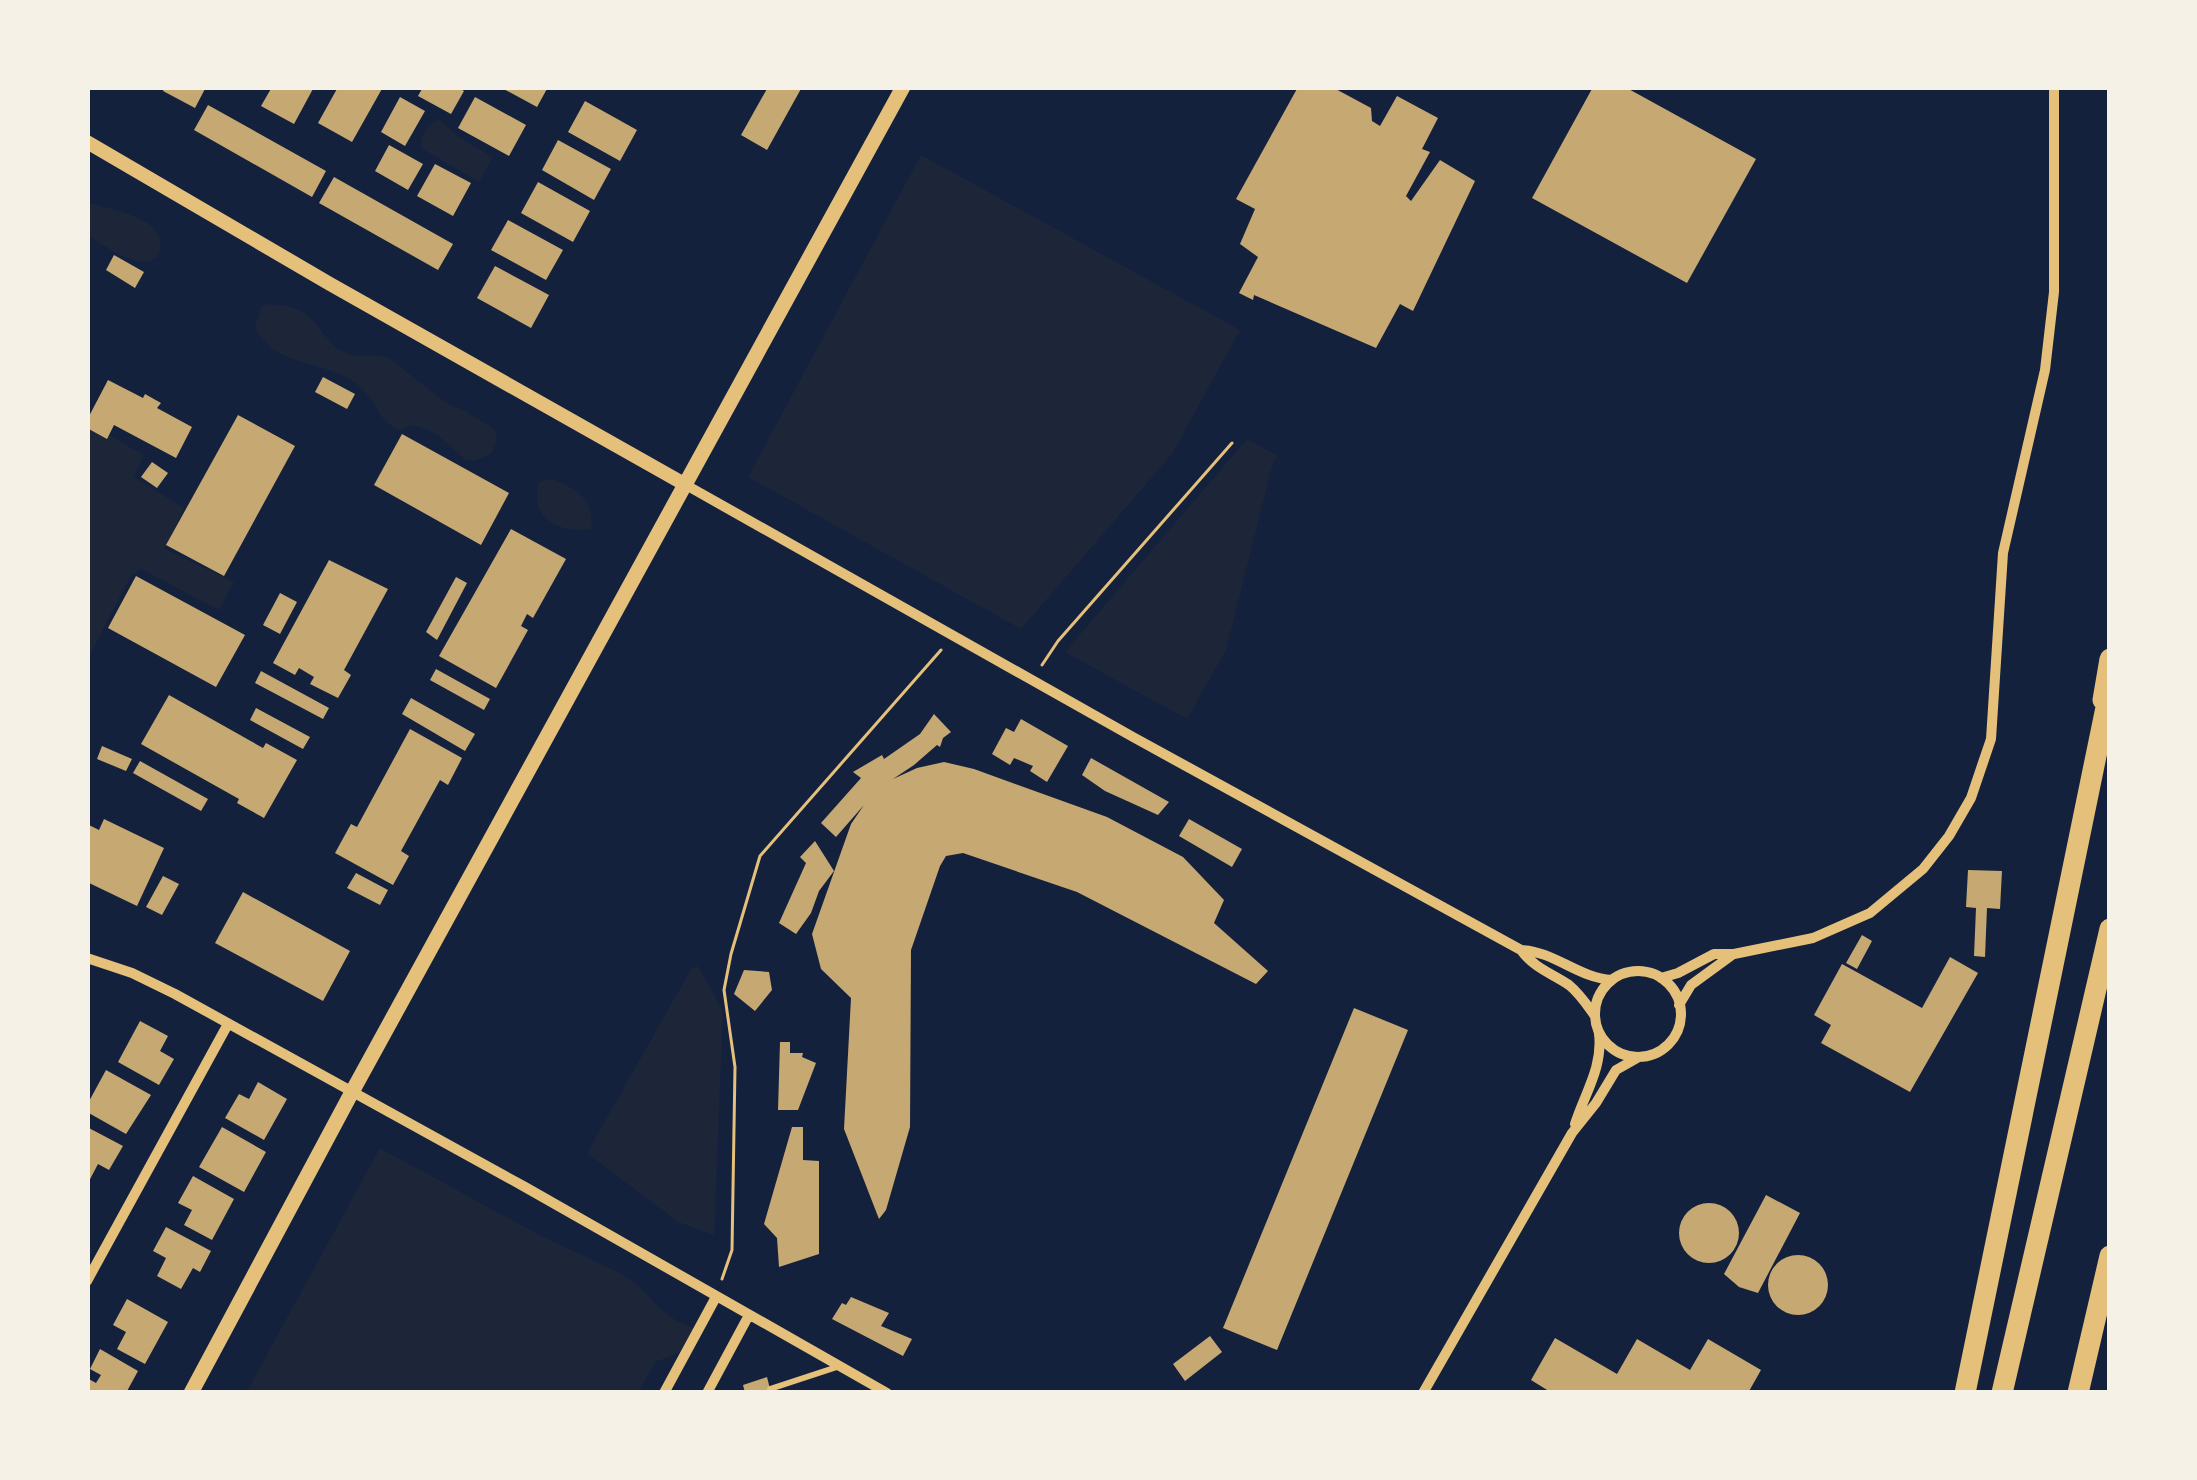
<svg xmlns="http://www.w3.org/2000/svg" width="2197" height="1480" font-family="Lora,serif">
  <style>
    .green { fill: #1d2539 }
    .building { fill: #c6a872 }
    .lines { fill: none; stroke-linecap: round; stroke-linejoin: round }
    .path { stroke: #e5c07b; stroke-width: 3 }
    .service { stroke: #e5c07b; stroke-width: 6 }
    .minor { stroke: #e5c07b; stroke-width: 10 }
    .tertiary { stroke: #e5c07b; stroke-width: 14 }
    .secondary { stroke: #e5c07b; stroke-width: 15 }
    .motorway { stroke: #e5c07b; stroke-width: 21 }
  </style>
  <rect width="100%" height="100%" fill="#14213d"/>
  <path class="green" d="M438 119 460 138 493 157 479 182 421 148C421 133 426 127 438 119Z
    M921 155 1240 330 1172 454 1021 629 748 477Z
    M87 202C106 208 134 213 150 225 167 239 164 266 138 261 121 258 102 244 87 235Z
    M268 304C282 305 295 306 307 315 322 326 330 350 351 355 364 358 375 353 390 359L449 405 464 410 495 430 497 439 492 453 476 460H465C448 443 434 428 410 425L400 431C374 418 377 398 354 382 321 359 275 368 255 327L261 307Z
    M87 423 144 455 134 477 184 508 165 549 234 582 219 610 141 569 130 577 87 661Z
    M1247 439 1278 456 1273 462 1226 650 1187 719 1065 652Z
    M551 479C575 487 596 500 591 529 559 534 528 518 539 482Z
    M698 966 723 1011 714 1235 678 1222 587 1153 691 969Z
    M380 1148 539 1235 620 1273 641 1288 659 1308 678 1322 698 1330 679 1353 655 1362 638 1393H246Z"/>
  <path class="building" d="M165 87H206L195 108 163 91Z
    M272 87H314L294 124 261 106Z
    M338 87H383L352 142 318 123Z
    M423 87H457L464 91 451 114 418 96Z
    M500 87H548L537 107Z
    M768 87H802L767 150 741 135Z
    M1298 87H1332L1371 108 1372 121 1380 126 1397 96 1438 118 1422 149 1430 152 1406 196 1411 201 1440 160 1475 181 1413 311 1400 304 1376 348 1254 295 1253 300 1239 293 1258 257 1240 244 1255 209 1236 199Z
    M1593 87H1625L1756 159 1687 283 1532 198Z
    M400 97 425 111 405 146 381 132Z
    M475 97 526 125 509 156 458 128Z
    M585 101 637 130 620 161 568 132Z
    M208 105 326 171 312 197 194 130Z
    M558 140 611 169 594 200 542 170Z
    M389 145 423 164 408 190 375 171Z
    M435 164 471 183 453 216 417 196Z
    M334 177 453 244 438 270 319 203Z
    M538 182 590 211 573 242 521 213Z
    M508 220 563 250 546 280 491 250Z
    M114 255 144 272 135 288 106 270Z
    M495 266 549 295 531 328 477 298Z
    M323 377 355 394 347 409 315 392Z
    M108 380 143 398 145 394 161 403 157 408 192 427 176 458 114 425 107 439 87 428V420Z
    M238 415 295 446 224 576 166 545Z
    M402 434 509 493 481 545 374 485Z
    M152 462 168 473 157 488 141 477Z
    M511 529 566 559 533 618 527 614 521 626 528 630 496 688 439 656Z
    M329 560 388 589 344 670 351 675 338 698 310 684 314 677 299 668 295 675 273 663Z
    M136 576 245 635 216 687 108 628Z
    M456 577 467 583 437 640 426 632Z
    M280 593 297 602 280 634 263 625Z
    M436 669 490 699 484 710 430 680Z
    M261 671 329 708 323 719 255 683Z
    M169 695 263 748 266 743 297 760 264 818 237 803 239 799 141 744Z
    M411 698 475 734 465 751 402 714Z
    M256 708 310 737 303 749 250 720Z
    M934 714 951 732 943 738 940 747 937 745 914 765 893 779 917 768 944 762 974 769 1107 817 1183 857 1224 900 1214 923 1268 971 1256 984 1077 892 963 853 946 856 940 866 911 950 910 1127 886 1210 879 1219 844 1129 851 998 821 969 812 934 851 824 864 805 836 837 821 823 861 778 853 772 882 755 884 759 920 734Z
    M1021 719 1068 746 1047 782 1030 771 1033 766 1014 758 1010 765 992 754 1006 728 1014 732Z
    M410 729 462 758 448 785 440 780 401 851 409 856 393 885 335 853 351 824 357 827Z
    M102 746 132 759 126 771 97 759Z
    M1091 758 1169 802 1158 815 1105 791 1082 775Z
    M140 761 208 799 201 811 133 773Z
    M104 819 164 848 137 906 87 882V824L99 830Z
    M1189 819 1242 849 1232 867 1179 836Z
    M815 841 834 871 819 891 811 913 796 934 779 923 806 863 800 857Z
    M1968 870 2002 871 2000 909 1987 908 1985 957 1974 956 1976 908 1966 907Z
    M356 873 388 890 380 905 347 888Z
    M163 876 179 884 162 915 146 907Z
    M243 892 350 951 323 1001 215 943Z
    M1862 935 1872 941 1857 969 1846 963Z
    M1950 957 1978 973 1910 1092 1821 1043 1831 1025 1814 1015 1842 964 1922 1008Z
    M744 970 769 972 772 990 755 1011 734 994Z
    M1354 1008 1408 1030 1277 1350 1223 1328Z
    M140 1021 168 1036 160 1051 174 1059 159 1085 118 1062Z
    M780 1042H790V1053H803L802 1057 816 1063 798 1110H778Z
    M106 1070 151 1095 126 1134 87 1112V1105Z
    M258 1082 287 1099 264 1140 225 1118 239 1094 249 1099Z
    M87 1127 123 1146 109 1170 98 1164 87 1185Z
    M222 1127 266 1152 244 1192 199 1167Z
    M792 1127H803V1160L819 1161V1254L779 1267 777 1238 764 1224Z
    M193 1176 234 1199 212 1240 184 1225 192 1210 178 1203Z
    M1766 1195 1800 1213 1758 1293 1739 1287 1724 1274Z
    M1679 1233a30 30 0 1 1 60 0a30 30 0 1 1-60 0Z
    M166 1227 211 1251 200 1272 193 1268 181 1289 157 1276 166 1258 153 1251Z
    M1768 1285a30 30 0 1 1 60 0a30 30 0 1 1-60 0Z
    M851 1297 889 1313 881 1326 912 1339 903 1356 832 1319 842 1303 846 1305Z
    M127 1299 168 1322 145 1364 117 1349 126 1332 113 1325Z
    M1210 1336 1222 1352 1185 1381 1173 1364Z
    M1555 1338 1617 1374 1637 1339 1690 1370 1708 1339 1761 1370 1748 1393H1552L1531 1380Z
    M100 1349 138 1371 126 1393H87V1378L96 1383 101 1375 90 1369Z
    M767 1377 771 1393H745L743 1385Z"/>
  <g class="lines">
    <path class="path" d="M1042 665 1058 641 1232 443
      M722 1279 732 1250 735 1067 724 990 731 954 760 856 941 650"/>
    <path class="service" d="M770 1389 840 1366"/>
    <path class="minor" d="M686 485 1133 737 1521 950C1554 951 1578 978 1612 980
      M1521 950C1534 968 1551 973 1569 985 1580 994 1587 1005 1595 1016
      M87 958 132 973 175 994 525 1187 887 1393
      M1595 1014a43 43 0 1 1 86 0a43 43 0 1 1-86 0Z
      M1661 978 1678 973 1714 954H1734L1813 938 1870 913 1923 869 1949 836 1971 798 1991 739 2003 553 2045 370 2054 292V87
      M1679 1005 1691 985 1732 955
      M1575 1124C1585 1093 1603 1067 1599 1034
      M87 1281 228 1024
      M664 1393 716 1297
      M707 1393 749 1315
      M1423 1393 1572 1133 1596 1103 1616 1070 1639 1057"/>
    <path class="tertiary" d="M87 142 330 284 686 485"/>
    <path class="secondary" d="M191 1393 352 1092 903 87"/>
    <path class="motorway" d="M2103 700 2110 659
      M1965 1393 2110 688
      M2002 1393 2110 929
      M2078 1393 2110 1256"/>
  </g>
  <rect width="2197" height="1480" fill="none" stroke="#f6f1e7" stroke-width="180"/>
</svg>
